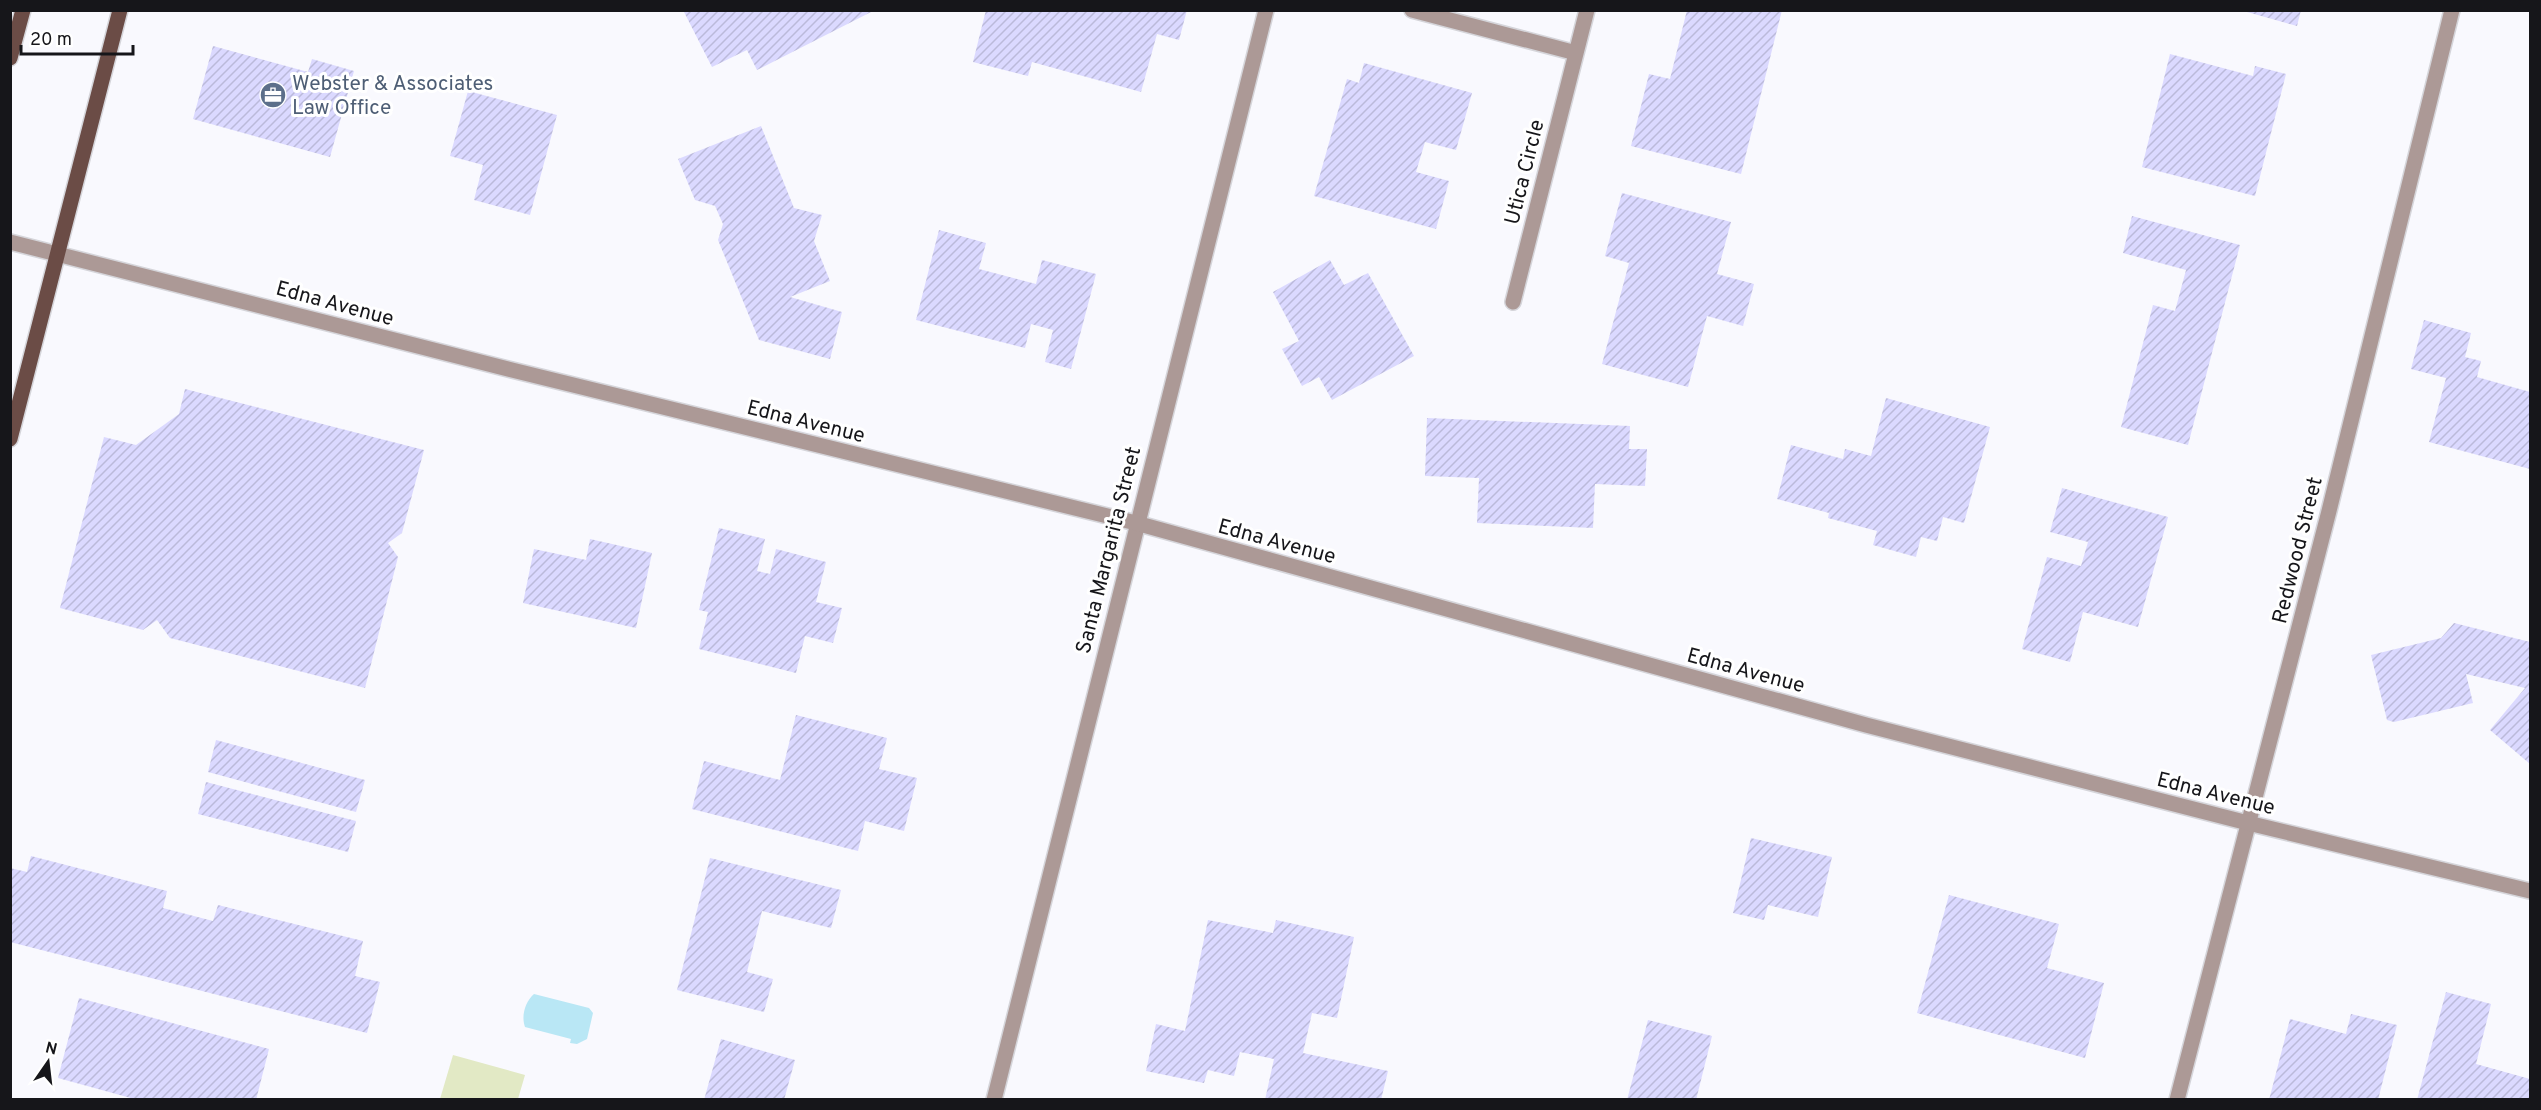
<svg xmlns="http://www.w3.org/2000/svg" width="2541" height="1110" font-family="Overpass,sans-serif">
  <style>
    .park { fill: #e2e9c5 }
    .water { fill: #b9e7f5 }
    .building { fill: url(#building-hatch) }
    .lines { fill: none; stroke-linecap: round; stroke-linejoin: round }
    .minor-casing { stroke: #d5d5da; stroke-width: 18 }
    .tertiary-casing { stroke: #d5d5da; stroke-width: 18 }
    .primary-casing { stroke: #d5d5da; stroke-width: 18 }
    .minor { stroke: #ac9996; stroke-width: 15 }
    .tertiary { stroke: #ac9996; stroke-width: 15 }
    .primary { stroke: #6b4c46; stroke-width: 15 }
    .labels { text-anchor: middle; stroke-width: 6; stroke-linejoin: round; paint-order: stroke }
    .service-label { font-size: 21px; fill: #4e5e75; stroke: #fff; text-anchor: start }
    .street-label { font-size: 21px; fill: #16161a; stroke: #fff }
  </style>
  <defs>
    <pattern id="building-hatch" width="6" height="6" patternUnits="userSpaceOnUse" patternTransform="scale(1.5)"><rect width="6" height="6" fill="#dbd9ff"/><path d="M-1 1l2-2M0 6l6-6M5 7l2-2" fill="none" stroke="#bbbada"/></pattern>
  </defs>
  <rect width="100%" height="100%" fill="#f9f9fe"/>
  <path class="park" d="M453 1055 525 1075 518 1099H440Z"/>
  <path class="water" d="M534 994 589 1008 593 1013 587 1039 577 1044 570 1043 571 1039 525 1027C521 1016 525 1002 534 994Z"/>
  <path class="building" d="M683 10H875L757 70 747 50 712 67Z
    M986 10H1187L1179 40 1157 34 1141 92 1032 62 1028 76 973 62Z
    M1687 10H1782L1741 174 1631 146 1649 74 1670 79Z
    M2240 10H2301L2297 26Z
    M213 46 308 72 312 59 354 71 330 157 193 119Z
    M2170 54 2253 76 2255 66 2286 74 2255 196 2142 167Z
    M1364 63 1472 93 1456 150 1425 142 1416 172 1449 181 1436 229 1314 196 1347 79 1359 83Z
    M468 91 557 115 530 215 474 200 483 165 450 156Z
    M761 126 794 208 822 215 814 241 830 281 790 297 842 312 830 359 759 340 718 240 723 224 715 206 695 200 678 159Z
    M1622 193 1731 222 1717 274 1754 284 1743 326 1707 316 1688 387 1602 364 1629 263 1605 256Z
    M2132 216 2240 245 2188 445 2121 427 2153 305 2175 311 2186 270 2123 253Z
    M939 230 986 243 979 269 1036 284 1042 260 1096 274 1071 369 1045 362 1053 330 1031 324 1025 348 916 320Z
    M1330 260 1344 285 1368 273 1414 356 1332 400 1319 377 1302 386 1282 349 1299 341 1273 292Z
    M2424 320 2471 333 2465 357 2481 361 2477 377 2530 392V469L2429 442 2446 378 2411 369Z
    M185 389 424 450 402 533 388 543 398 557 365 688 170 638 157 620 143 630 60 608 104 437 136 445 179 414Z
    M1886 398 1990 427 1964 523 1943 517 1937 541 1921 537 1916 557 1873 545 1877 531 1828 518 1829 513 1777 499 1791 445 1843 459 1845 449 1871 456Z
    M1427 418 1630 426 1629 449H1647L1645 486 1595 484 1593 528 1477 523 1479 478 1425 476Z
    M2062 488 2168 517 2138 627 2083 612 2070 662 2022 649 2047 557 2081 566 2088 542 2050 532Z
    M719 528 765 539 757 571 770 574 776 549 826 562 816 602 842 608 833 643 805 636 796 673 699 649 708 612 699 610Z
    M590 539 652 553 636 628 523 603 534 549 586 560Z
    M2454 623 2530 642V764L2490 730 2525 688 2466 674 2473 703 2394 722 2387 720 2371 655 2441 638Z
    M796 715 887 738 879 769 917 778 904 831 865 821 858 851 692 809 704 761 780 780Z
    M216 740 365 780 356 812 208 772Z
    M206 782 356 821 348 852 198 814Z
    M1751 838 1832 857 1818 917 1768 905 1764 920 1733 913Z
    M31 856 167 891 163 908 213 921 218 905 363 941 355 976 380 982 367 1033 10 942V868L27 872Z
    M710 858 841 890 831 928 762 911 747 972 773 979 764 1012 677 990Z
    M1949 895 2059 924 2047 968 2104 983 2085 1058 1917 1013Z
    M1208 920 1273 933 1276 920 1354 937 1337 1018 1312 1013 1303 1053 1388 1071 1381 1100H1265L1274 1059 1240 1052 1234 1076 1208 1070 1204 1083 1146 1071 1156 1024 1185 1031Z
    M2446 992 2491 1004 2476 1064 2530 1079V1100H2417Z
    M79 998 269 1049 256 1100H138L58 1078Z
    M2351 1014 2397 1025 2378 1100H2269L2290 1019 2346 1034Z
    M1648 1020 1712 1036 1696 1100H1627Z
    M721 1039 795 1060 784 1100H704Z"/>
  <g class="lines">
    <defs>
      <path id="minor" d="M1412 10 1576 53
        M1513 302 1587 10
        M994 1100 1266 10
        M2177 1100 2329 511 2452 10"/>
      <path id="tertiary" d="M10 242 512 370 1136 523 1866 725 2248 823 2530 891"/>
      <path id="primary" d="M10 58 23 10
        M10 439 120 10"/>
    </defs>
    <use href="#minor" class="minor-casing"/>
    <use href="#tertiary" class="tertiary-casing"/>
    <use href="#primary" class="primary-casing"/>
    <use href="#minor" class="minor"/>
    <use href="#tertiary" class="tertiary"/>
    <use href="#primary" class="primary"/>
  </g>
  <defs>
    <symbol id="office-disc" viewBox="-11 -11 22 22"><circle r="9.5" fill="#5c6f8a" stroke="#fff"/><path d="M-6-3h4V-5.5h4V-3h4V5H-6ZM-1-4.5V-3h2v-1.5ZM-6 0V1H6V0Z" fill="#fff"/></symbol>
  </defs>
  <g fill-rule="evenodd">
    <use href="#office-disc" x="258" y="80" width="30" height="30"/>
  </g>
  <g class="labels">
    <g class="service-label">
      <text x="292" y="90">Webster &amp; Associates<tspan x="292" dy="24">Law Office</tspan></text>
    </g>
    <g class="street-label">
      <text transform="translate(1524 172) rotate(-76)" y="7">Utica Circle</text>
      <text transform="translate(335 303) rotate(15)" y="7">Edna Avenue</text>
      <text transform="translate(806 421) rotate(14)" y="7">Edna Avenue</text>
      <text transform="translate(1277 541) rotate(15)" y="7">Edna Avenue</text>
      <text transform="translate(1108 550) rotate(-76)" y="7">Santa Margarita Street</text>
      <text transform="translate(2297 550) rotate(-76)" y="7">Redwood Street</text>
      <text transform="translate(1746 670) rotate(15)" y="7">Edna Avenue</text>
      <text transform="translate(2216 793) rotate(14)" y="7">Edna Avenue</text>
    </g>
  </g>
  <rect width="2541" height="1110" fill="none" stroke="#16161a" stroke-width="24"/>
  <g transform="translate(48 1062) rotate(14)" stroke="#ffffff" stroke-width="4.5" paint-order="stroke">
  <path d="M0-4.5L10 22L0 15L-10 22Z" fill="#16161a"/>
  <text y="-9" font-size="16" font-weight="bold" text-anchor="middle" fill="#16161a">N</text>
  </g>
  <path d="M21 45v9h112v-9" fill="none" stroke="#16161a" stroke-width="3"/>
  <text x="30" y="45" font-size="18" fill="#16161a" stroke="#ffffff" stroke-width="4.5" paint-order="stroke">20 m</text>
</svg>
